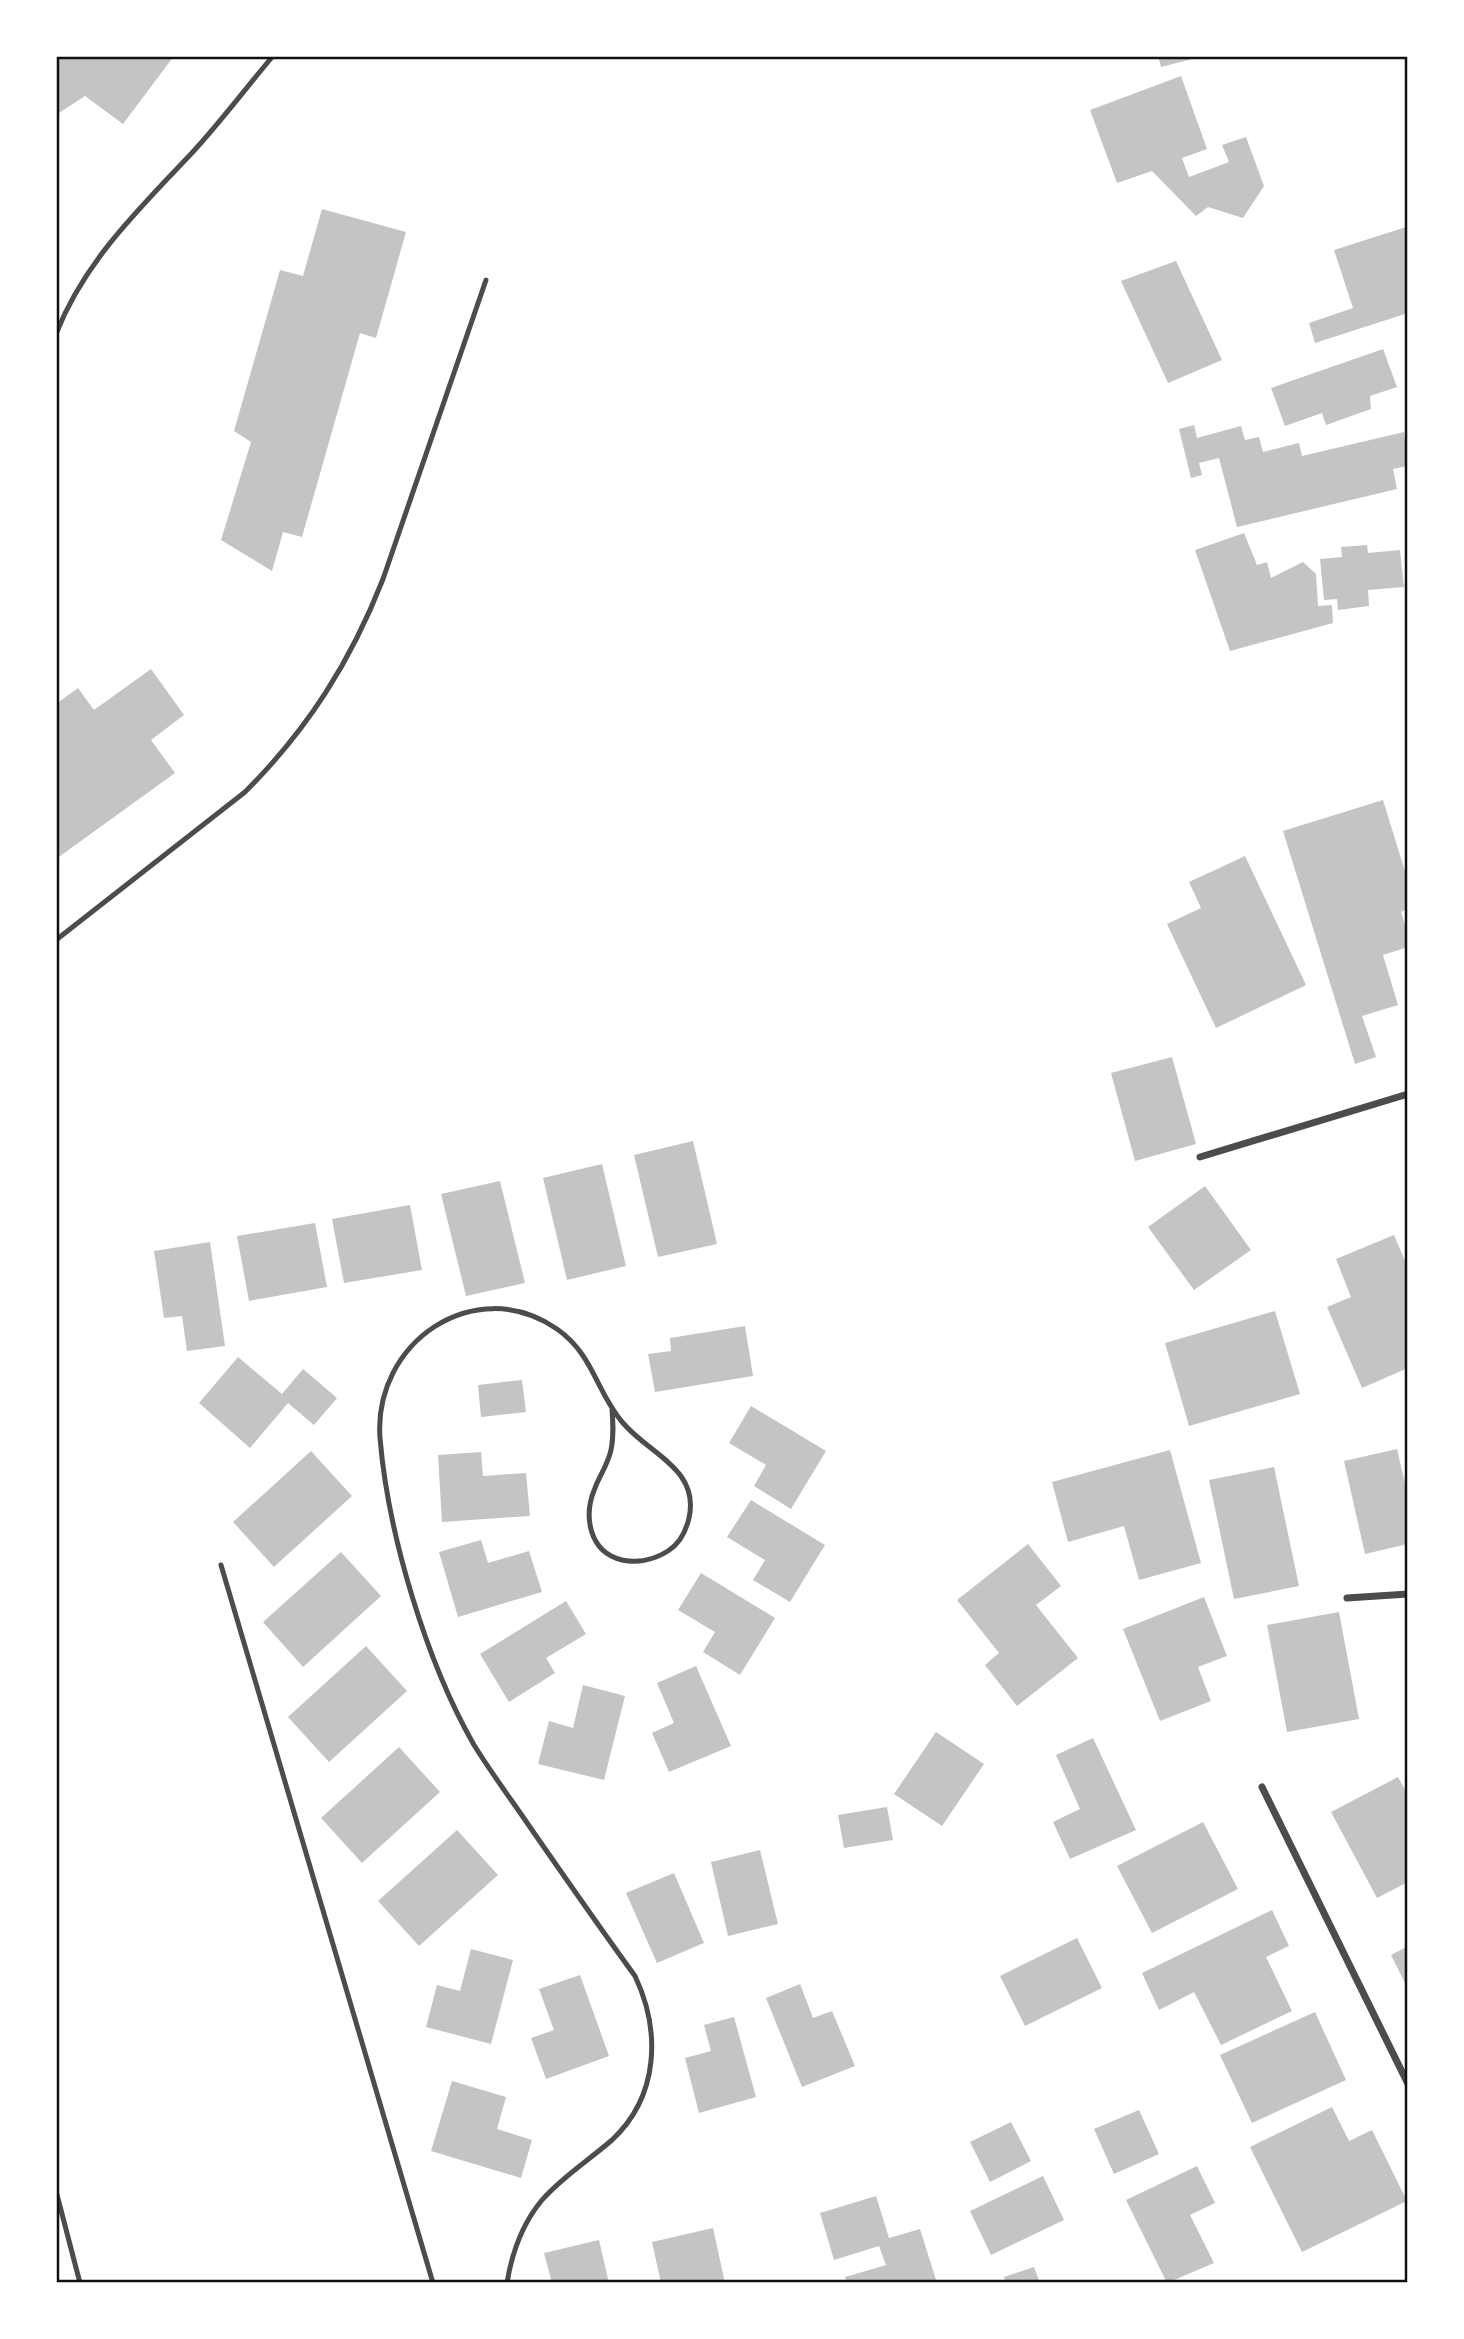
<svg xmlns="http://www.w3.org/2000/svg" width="1464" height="2339" font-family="'Asap Condensed',sans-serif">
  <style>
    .building { fill: #c4c4c4 }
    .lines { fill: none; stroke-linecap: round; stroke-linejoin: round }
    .service { stroke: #4c4c4c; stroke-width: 5 }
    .minor { stroke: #4c4c4c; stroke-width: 7 }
    .neatline { fill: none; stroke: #111; stroke-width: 2.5 }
  </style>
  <rect width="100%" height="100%" fill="#fff"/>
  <path class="building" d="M56 56 60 59 62 56H174L123 124 85 96 56 115Z
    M1158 56H1199L1200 57 1161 67Z
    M1181 76 1207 149 1182 158 1189 177 1229 162 1222 145 1246 137 1264 186 1243 218 1208 207 1196 216 1152 171 1117 183 1090 110Z
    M322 209 406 232 376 338 360 333 302 537 283 532 272 571 221 540 251 442 234 431 280 270 303 276Z
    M1406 227 1408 313 1315 343 1309 323 1353 308 1334 250Z
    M1176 261 1222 360 1168 383 1121 281Z
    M1383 349 1397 387 1370 396 1371 409 1326 425 1322 413 1285 426 1271 388Z
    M1194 425 1197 438 1241 426 1245 440 1259 437 1263 452 1299 443 1302 456 1404 432 1408 466 1393 469 1397 489 1237 527 1219 458 1199 463 1202 475 1191 478 1179 429Z
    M1244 533 1257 565 1267 562 1271 578 1303 562 1316 574 1318 606 1332 605 1333 623 1230 651 1195 550Z
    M1367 545 1368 553 1400 550 1404 587 1368 590 1369 606 1338 610 1337 599 1324 600 1320 559 1342 557 1341 547Z
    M151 669 184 715 151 740 175 773 56 859V704L78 688 94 710Z
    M1383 800 1408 881V909L1401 912 1408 935V947L1383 955 1398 1005 1362 1016 1376 1057 1355 1064 1283 831Z
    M1245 856 1306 985 1216 1028 1167 924 1201 908 1189 882Z
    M1172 1057 1196 1144 1135 1161 1111 1073Z
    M693 1141 717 1244 658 1257 634 1155Z
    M602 1164 626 1266 567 1280 543 1178Z
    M500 1181 525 1283 466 1296 441 1194Z
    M1205 1186 1251 1250 1194 1290 1148 1227Z
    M410 1205 422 1270 344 1283 332 1219Z
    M315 1223 327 1287 249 1301 237 1236Z
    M1394 1235 1408 1268V1368L1362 1388 1327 1307 1351 1297 1336 1259Z
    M210 1242 225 1346 187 1351 182 1316 164 1318 154 1251Z
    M1275 1311 1300 1394 1189 1426 1165 1343Z
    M745 1326 753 1376 655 1392 648 1354 671 1351 670 1338Z
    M238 1357 282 1394 303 1369 337 1398 314 1425 288 1403 250 1448 199 1403Z
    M522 1380 526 1412 481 1417 478 1385Z
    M751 1406 826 1451 791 1509 754 1486 766 1465 729 1443Z
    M1397 1449 1408 1496V1544L1365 1554 1344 1461Z
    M1170 1450 1201 1563 1139 1580 1124 1526 1068 1542 1052 1482Z
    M311 1451 352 1496 274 1567 233 1522Z
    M481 1452 483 1476 526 1473 530 1516 442 1522 438 1455Z
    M1274 1467 1299 1586 1234 1599 1209 1480Z
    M751 1500 825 1545 790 1602 753 1580 765 1560 727 1537Z
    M481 1540 488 1563 529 1551 542 1592 458 1617 439 1552Z
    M1028 1544 1061 1586 1036 1605 1078 1658 1017 1706 985 1665 999 1653 957 1600Z
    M341 1552 381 1596 303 1667 263 1622Z
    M701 1573 775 1618 740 1675 703 1652 715 1632 678 1610Z
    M1204 1597 1227 1656 1198 1667 1211 1701 1160 1721 1123 1629Z
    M566 1601 586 1634 546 1658 555 1673 509 1702 480 1654Z
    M1339 1612 1359 1719 1287 1732 1267 1625Z
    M366 1646 407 1691 329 1762 288 1717Z
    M696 1666 731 1746 669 1772 652 1733 674 1723 657 1683Z
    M583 1685 625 1696 604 1780 538 1764 549 1721 573 1728Z
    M936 1732 984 1764 942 1826 894 1794Z
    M1093 1738 1136 1830 1070 1859 1053 1822 1080 1809 1056 1755Z
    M399 1747 440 1792 362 1863 321 1818Z
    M1398 1777 1408 1795V1882L1377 1898 1331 1812Z
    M887 1807 893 1840 844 1848 838 1815Z
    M1203 1822 1238 1889 1152 1933 1117 1866Z
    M457 1830 498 1875 419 1946 378 1901Z
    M760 1850 778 1924 728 1936 711 1862Z
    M674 1873 704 1943 657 1963 626 1893Z
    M1272 1910 1289 1946 1266 1957 1292 2011 1221 2045 1194 1992 1159 2010 1142 1973Z
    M1077 1938 1102 1988 1025 2026 1000 1976Z
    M1408 1946V1989L1391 1955Z
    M471 1949 513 1960 491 2044 426 2027 437 1985 460 1991Z
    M580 1975 609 2056 546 2079 531 2038 554 2030 539 1989Z
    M800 1984 813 2018 832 2011 855 2066 802 2087 766 1998Z
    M1315 2012 1346 2080 1252 2123 1220 2055Z
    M734 2017 756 2097 699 2113 685 2058 711 2051 704 2025Z
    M452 2081 506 2097 497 2129 532 2140 521 2178 431 2151Z
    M1332 2107 1349 2141 1372 2130 1407 2201 1302 2252 1250 2147Z
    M1139 2110 1159 2154 1114 2174 1094 2129Z
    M1011 2122 1031 2161 990 2182 970 2142Z
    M1197 2166 1215 2203 1190 2215 1214 2263 1167 2283 1126 2200Z
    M1043 2176 1064 2220 991 2255 970 2211Z
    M876 2196 889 2238 920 2229 937 2283H847L845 2277 886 2265 879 2246 834 2260 820 2213Z
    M713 2228 725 2283H661L652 2242Z
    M599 2240 609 2283H552L544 2253Z
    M1034 2267 1040 2283H1006L1004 2277Z"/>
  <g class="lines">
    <path class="service" d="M56 334C84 262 138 210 190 155 219 124 245 89 273 56
      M56 940 245 792C308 729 351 661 383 579L486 280
      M221 1565 433 2283
      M56 2191 80 2283
      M507 2283C512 2252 522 2224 542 2200 562 2177 589 2160 612 2140 659 2096 661 2031 635 1976 600 1928 566 1879 532 1830 513 1802 492 1774 474 1745 426 1661 388 1534 380 1438 373 1343 474 1272 557 1329 594 1355 596 1392 623 1423 649 1454 700 1469 689 1518 686 1531 679 1544 668 1551 654 1560 637 1563 622 1560 589 1552 583 1516 595 1488 600 1475 608 1464 611 1450 614 1436 613 1423 612 1409"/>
    <path class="minor" d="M1200 1157 1408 1094
      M1347 1598 1408 1594
      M1262 1787 1408 2084"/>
  </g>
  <rect width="1464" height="2339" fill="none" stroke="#ffffff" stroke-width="116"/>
  <rect x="58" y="58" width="1348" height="2223" class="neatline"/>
</svg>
